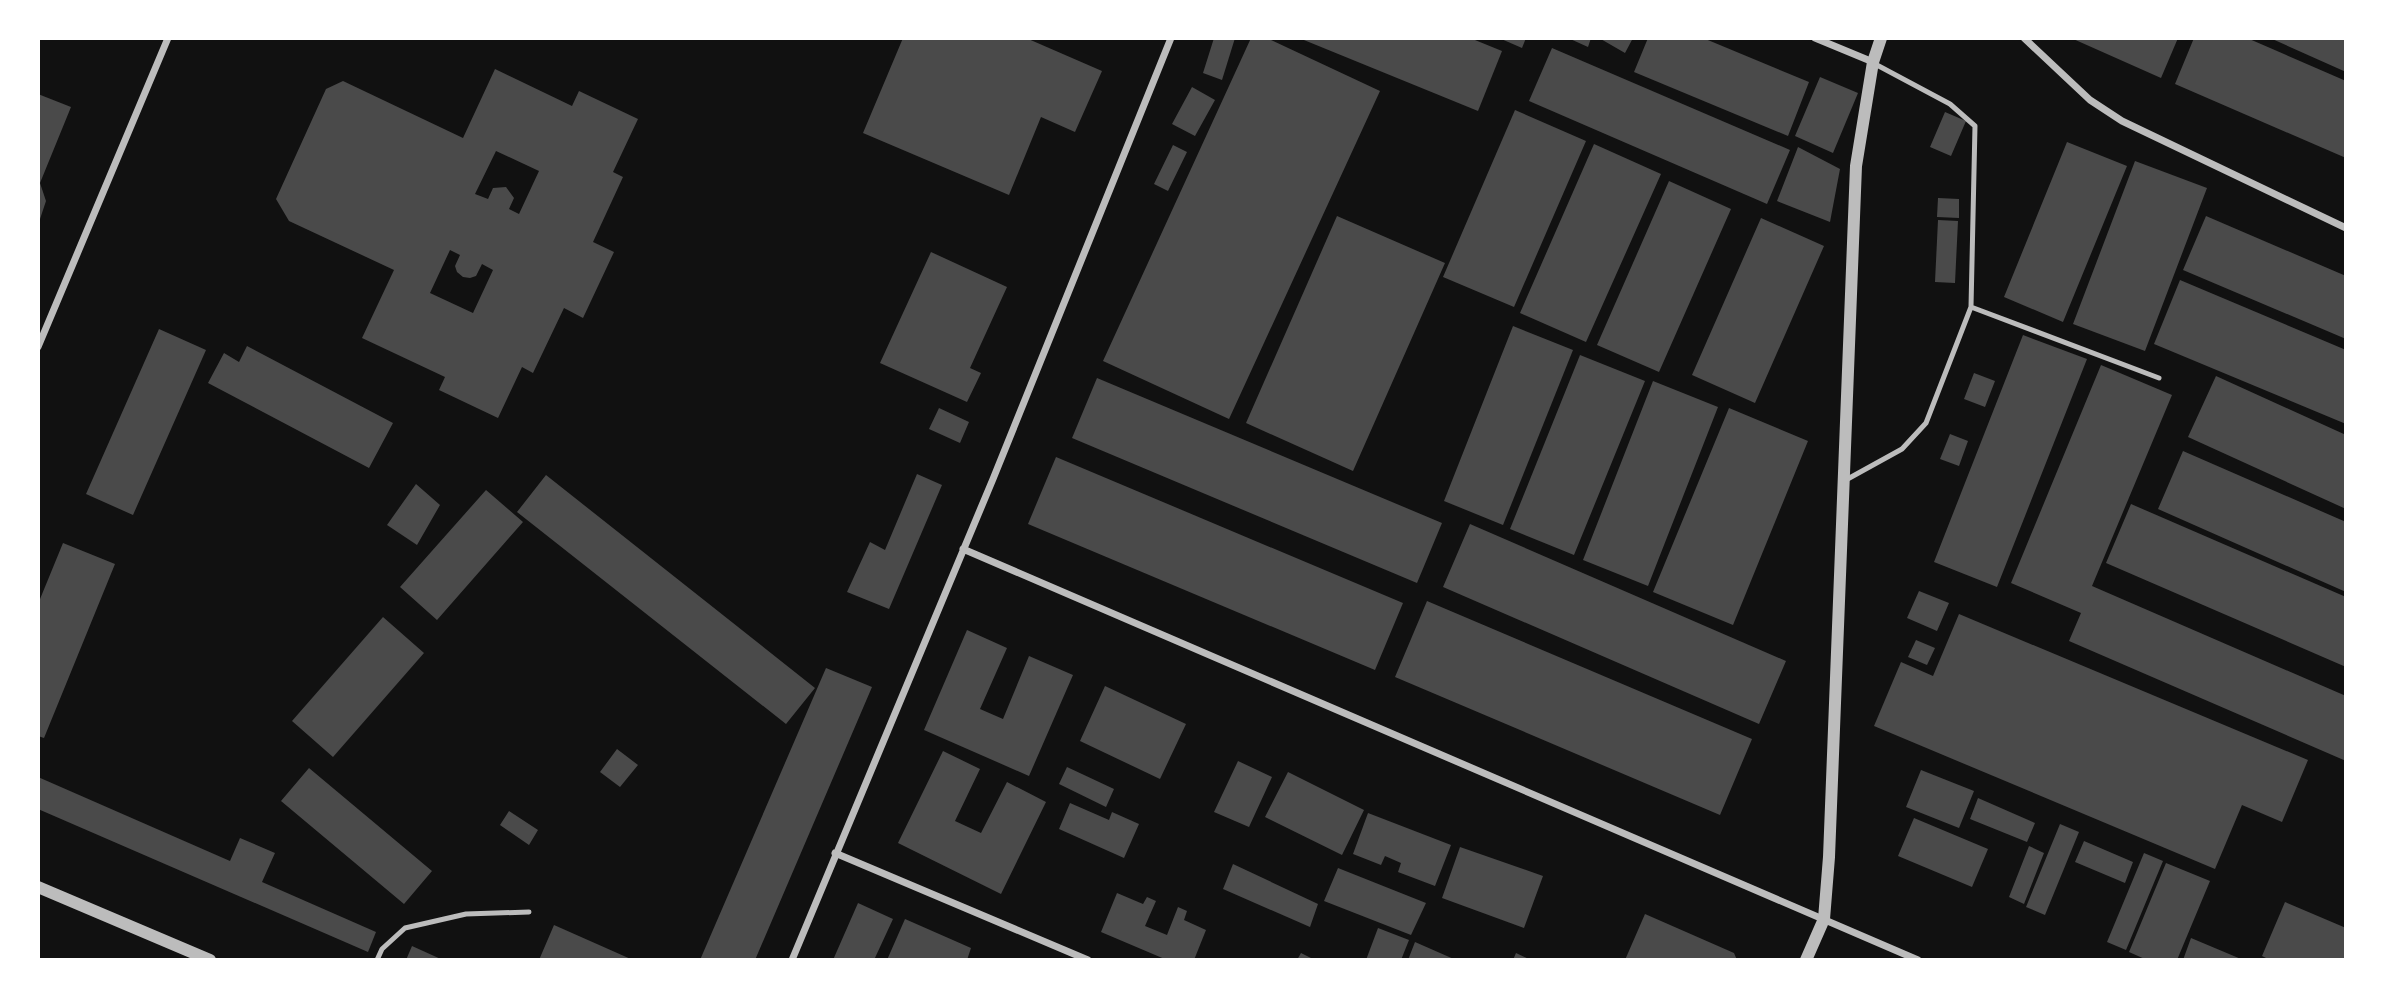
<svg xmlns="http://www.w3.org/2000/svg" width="2384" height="998" font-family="Lato,sans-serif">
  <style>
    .building { fill: #4a4a4a; fill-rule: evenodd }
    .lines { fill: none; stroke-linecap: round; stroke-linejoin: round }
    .service { stroke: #bcbcbc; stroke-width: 5 }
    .minor { stroke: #bcbcbc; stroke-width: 7 }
    .tertiary { stroke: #bcbcbc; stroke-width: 12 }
  </style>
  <rect width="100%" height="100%" fill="#111"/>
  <path class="building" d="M903 38H1026L1102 71 1075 132 1041 117 1009 195 863 133Z
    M1214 38H1235L1222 80 1203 73Z
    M1251 38H1267L1380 91 1229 419 1103 361Z
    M1299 38H1470L1502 51 1478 111Z
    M1499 38H1526L1522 48Z
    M1568 38H1591L1588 47Z
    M1599 38H1633L1625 53Z
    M1648 38H1703L1809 82 1788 136 1634 72Z
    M2071 38H2178L2161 78Z
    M2194 38H2247L2346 81V158L2175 84Z
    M2270 38H2346V72Z
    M1552 48 1790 150 1767 204 1529 101Z
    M495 69 572 106 579 91 638 119 613 172 623 177 593 242 614 252 583 318 564 308 533 373 522 367 498 418 439 390 445 377 362 338 394 270 289 221 276 199 326 89 343 81 463 138ZM496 151 539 171 519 214 509 209 514 198 506 187 493 188 488 199 475 194ZM450 250 460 255 455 266 457 272 463 277 470 278 476 276 482 264 493 270 473 313 430 293Z
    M1820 77 1858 93 1833 153 1795 136Z
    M1192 87 1215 100 1195 136 1172 124Z
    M38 94 71 107 40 183 46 201 39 222Z
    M1515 110 1586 141 1514 307 1443 277Z
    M1945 112 1966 121 1951 156 1930 147Z
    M2067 142 2127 166 2063 322 2004 297Z
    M1594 144 1661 174 1586 342 1520 313Z
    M1173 145 1187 152 1168 191 1154 184Z
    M1798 147 1840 169 1830 222 1777 201Z
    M2135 161 2207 188 2145 351 2073 324Z
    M1669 181 1731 209 1659 372 1597 345Z
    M1938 198 1959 199V218L1937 217Z
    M1337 216 1445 263 1353 471 1246 423Z
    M2206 216 2346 276V339L2183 270Z
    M1761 218 1824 246 1755 403 1692 375Z
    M1938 220 1958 221 1955 283 1935 282Z
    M931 252 1007 287 970 368 981 373 967 402 880 363Z
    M2180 280 2346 350V424L2154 344Z
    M1513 326 1573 350 1503 525 1444 501Z
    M159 329 206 350 133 515 86 494Z
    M2023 335 2087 359 1997 587 1934 562Z
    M247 346 393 423 369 468 208 383 224 353 239 362Z
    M1580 355 1645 381 1574 555 1510 529Z
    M2101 365 2172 395 2092 586 2346 696V761L2069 641 2081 613 2011 583Z
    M1974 373 1995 381 1985 407 1964 399Z
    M2216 376 2346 435V509L2188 437Z
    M1097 378 1442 523 1417 583 1072 438Z
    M1653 381 1718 407 1648 586 1583 560Z
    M939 408 969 422 960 443 929 429Z
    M1729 408 1808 441 1733 625 1653 592Z
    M1950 434 1968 441 1959 466 1940 459Z
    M2183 451 2346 522V592L2158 509Z
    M1056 457 1403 603 1375 670 1028 524Z
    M917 474 942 485 889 609 847 592 870 542 885 550Z
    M546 475 815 688 786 724 517 512Z
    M416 484 440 505 417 545 387 525Z
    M486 490 523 522 437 620 400 587Z
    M2131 504 2346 597V667L2106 563Z
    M1470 524 1786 661 1759 724 1443 587Z
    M63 543 115 564 44 738 38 736V604Z
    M1919 591 1949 603 1937 631 1907 618Z
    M1427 601 1752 739 1720 815 1395 677Z
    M1959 614 2308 760 2282 822 2242 805 2215 869 1874 726 1901 662 1933 676Z
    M383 617 424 653 333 757 292 721Z
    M967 630 1007 648 980 709 1003 719 1029 656 1073 675 1029 776 924 730Z
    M1916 640 1935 648 1927 665 1908 657Z
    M826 668 872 687 755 960H700Z
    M1105 686 1186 724 1160 779 1080 741Z
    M617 749 638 765 620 787 600 772Z
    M943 751 980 769 955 821 981 833 1007 782 1046 802 1001 894 898 843Z
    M1238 761 1272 777 1249 827 1214 812Z
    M1067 767 1114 789 1106 807 1059 784Z
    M309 768 432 871 404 904 281 801Z
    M1921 770 1974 791 1959 828 1906 807Z
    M1288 772 1364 810 1342 855 1265 817Z
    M38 777 230 861 240 838 275 853 262 882 376 932 368 952 38 809Z
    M1978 798 2035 823 2027 842 1970 819Z
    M1070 803 1109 820 1112 812 1139 824 1124 858 1059 829Z
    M509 811 538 830 529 845 500 825Z
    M1368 813 1451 845 1435 886 1398 872 1401 863 1385 856 1381 865 1353 854Z
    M1914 818 1988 849 1972 887 1898 856Z
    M2060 824 2079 832 2045 915 2026 907Z
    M2084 841 2133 862 2125 883 2075 862Z
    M2029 846 2044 853 2024 904 2009 897Z
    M1460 847 1543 876 1524 928 1442 898Z
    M2144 853 2163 861 2126 950 2107 942Z
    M2166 863 2210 881 2177 960H2147L2129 952Z
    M1233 864 1318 904 1310 927 1223 889Z
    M1338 868 1426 903 1411 935 1324 901Z
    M1117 893 1143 904 1147 897 1156 901 1145 926 1167 935 1178 907 1187 911 1184 920 1206 930 1194 960H1167L1101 932Z
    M2285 902 2346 928V960H2270L2262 956Z
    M858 903 893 919 874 960H833Z
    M1645 914 1734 953 1737 960H1625Z
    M905 919 971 948 967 960H887Z
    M554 925 633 960H539Z
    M1378 928 1409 940 1401 960H1366Z
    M2191 938 2241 959V960H2183Z
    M1415 942 1456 960H1408Z
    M412 946 443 960H406Z
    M1301 953 1315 960H1297Z
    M1516 953 1531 960H1513Z"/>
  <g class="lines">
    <path class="service" d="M1971 307 2159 378
      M1844 481 1902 449 1926 423 1971 307 1975 126 1950 104 1875 64
      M377 960 382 949 405 928 466 914 529 912"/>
    <path class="minor" d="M1815 38 1873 62
      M2024 38 2090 100 2122 121 2346 228
      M38 347 168 38
      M963 549 1918 960
      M835 853 1088 960
      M792 960 993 479 1171 38"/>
    <path class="tertiary" d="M38 887 210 960
      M1806 960 1824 919 1829 857 1856 166 1873 62 1881 38"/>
  </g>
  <rect width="2384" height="998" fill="none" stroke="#ffffff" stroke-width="80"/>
</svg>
